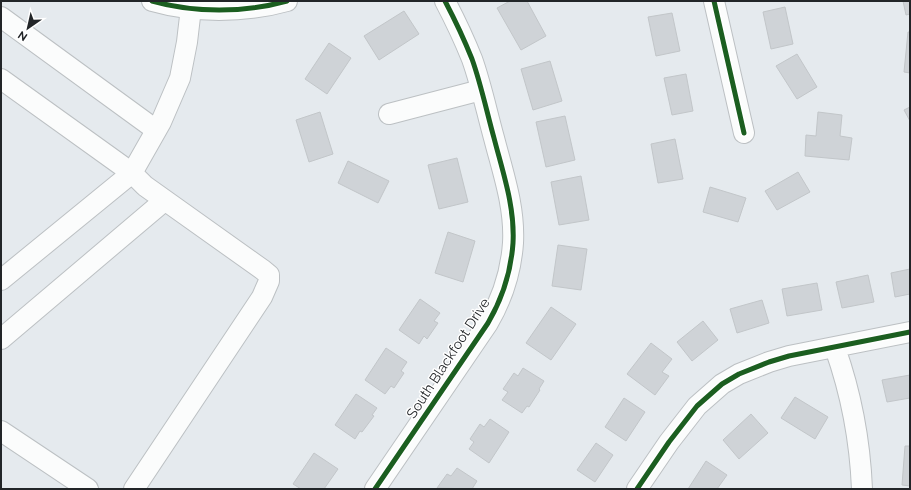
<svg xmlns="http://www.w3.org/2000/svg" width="911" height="490" font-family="Raleway,sans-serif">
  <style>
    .building { fill: #cfd3d7; stroke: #c2c6c9 }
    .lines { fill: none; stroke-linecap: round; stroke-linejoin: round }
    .minor-casing { stroke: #bcc0c3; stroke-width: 22 }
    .minor { stroke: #fbfcfc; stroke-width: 20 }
    .cycleway-casing { stroke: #fff; stroke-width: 8 }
    .cycleway { stroke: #1b5e20; stroke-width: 5 }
    .labels { text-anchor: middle; stroke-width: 3; stroke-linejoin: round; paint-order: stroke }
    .street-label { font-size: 14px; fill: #222528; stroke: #fff }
  </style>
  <rect width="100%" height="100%" fill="#e5eaee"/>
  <path class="building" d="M510 1H527L546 36 521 50 497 8Z
    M903 1H910V14L906 15Z
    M785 7 793 44 771 49 763 12Z
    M404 11 419 34 379 60 364 36Z
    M672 13 680 51 656 56 648 17Z
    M908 32H910V73L904 72Z
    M329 43 351 58 327 94 305 79Z
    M797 54 817 87 797 99 776 66Z
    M550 61 562 101 533 110 521 69Z
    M686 74 693 111 672 115 664 78Z
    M910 107V121L904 110Z
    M320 112 333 154 309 162 296 120Z
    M818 112 842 115 840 136 852 138 849 160 805 156 806 135 816 136Z
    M565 116 575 160 546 167 536 122Z
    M675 139 683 179 658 183 651 144Z
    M457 158 468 202 439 209 428 165Z
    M348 161 389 181 378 203 338 183Z
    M798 172 810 192 777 210 765 191Z
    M581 176 589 220 559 225 551 182Z
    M710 187 746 198 738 222 703 212Z
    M448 232 475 241 463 282 435 273Z
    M558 245 587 249 581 290 552 286Z
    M910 269V294L895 297 891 273Z
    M868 275 874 302 842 308 836 282Z
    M817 283 822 310 787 316 782 289Z
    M420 299 440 313 434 321 438 323 427 339 424 336 419 344 399 330Z
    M762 300 769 323 737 333 730 309Z
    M551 307 576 324 551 360 526 343Z
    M703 321 718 340 692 361 677 342Z
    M651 343 672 359 662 372 669 376 655 395 627 374Z
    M386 348 407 362 401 371 404 373 394 388 391 386 385 394 365 380Z
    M523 368 544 381 539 389 540 390 529 407 527 406 522 413 502 400 508 392 503 389 514 373 518 376Z
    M910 375V398L887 402 882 380Z
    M356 394 377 408 372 415 374 416 362 432 360 431 355 439 335 425Z
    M795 397 828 417 815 439 781 418Z
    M624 398 645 412 626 441 605 427Z
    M751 414 768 433 739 459 723 440Z
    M490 419 509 432 489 463 469 449 474 442 470 439 480 424 484 427Z
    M596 443 613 455 595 482 577 470Z
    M905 446H910V486L902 485Z
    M314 453 338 469 324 489H301L293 484Z
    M706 461 727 475 717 489H688Z
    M457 468 477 481 472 489 437 488 447 474 451 476Z"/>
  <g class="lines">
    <defs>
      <path id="minor" d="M152 1C194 13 244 13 287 1
        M714 1 744 133
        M1 17 156 130
        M1 79 132 173 1 280
        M389 114 481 90
        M1 339 164 201
        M835 348C851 393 860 441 862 489
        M1 431 88 489
        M134 489 262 297 269 281V275L263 270 145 186 132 173 161 122 180 78 187 42 191 8
        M375 489 488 323C502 299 511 272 513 243 515 207 503 173 494 138 487 113 481 84 472 59 464 39 455 20 445 1
        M637 489 669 442 697 406 722 384 739 374 769 362 789 356 910 332"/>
    </defs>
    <use href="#minor" class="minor-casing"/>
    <use href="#minor" class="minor"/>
    <defs>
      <path id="cycleway" d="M152 1C194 13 244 13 287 1
        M714 1 744 133
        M375 489 488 323C502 299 511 272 513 243 515 207 503 173 494 138 487 113 481 84 472 59 464 39 455 20 445 1
        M637 489 669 442 697 406 722 384 739 374 769 362 789 356 910 332"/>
    </defs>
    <use href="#cycleway" class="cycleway-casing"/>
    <use href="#cycleway" class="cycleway"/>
  </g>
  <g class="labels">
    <g class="street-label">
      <text transform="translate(448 358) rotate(-57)" y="5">South Blackfoot Drive</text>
    </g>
  </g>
  <rect width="911" height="490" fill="none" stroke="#222528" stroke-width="4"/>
  <g transform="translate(28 28) rotate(214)" stroke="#ffffff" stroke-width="3" paint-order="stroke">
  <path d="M0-3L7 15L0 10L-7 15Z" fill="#222528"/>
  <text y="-6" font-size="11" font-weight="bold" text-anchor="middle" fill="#222528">N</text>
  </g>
</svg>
